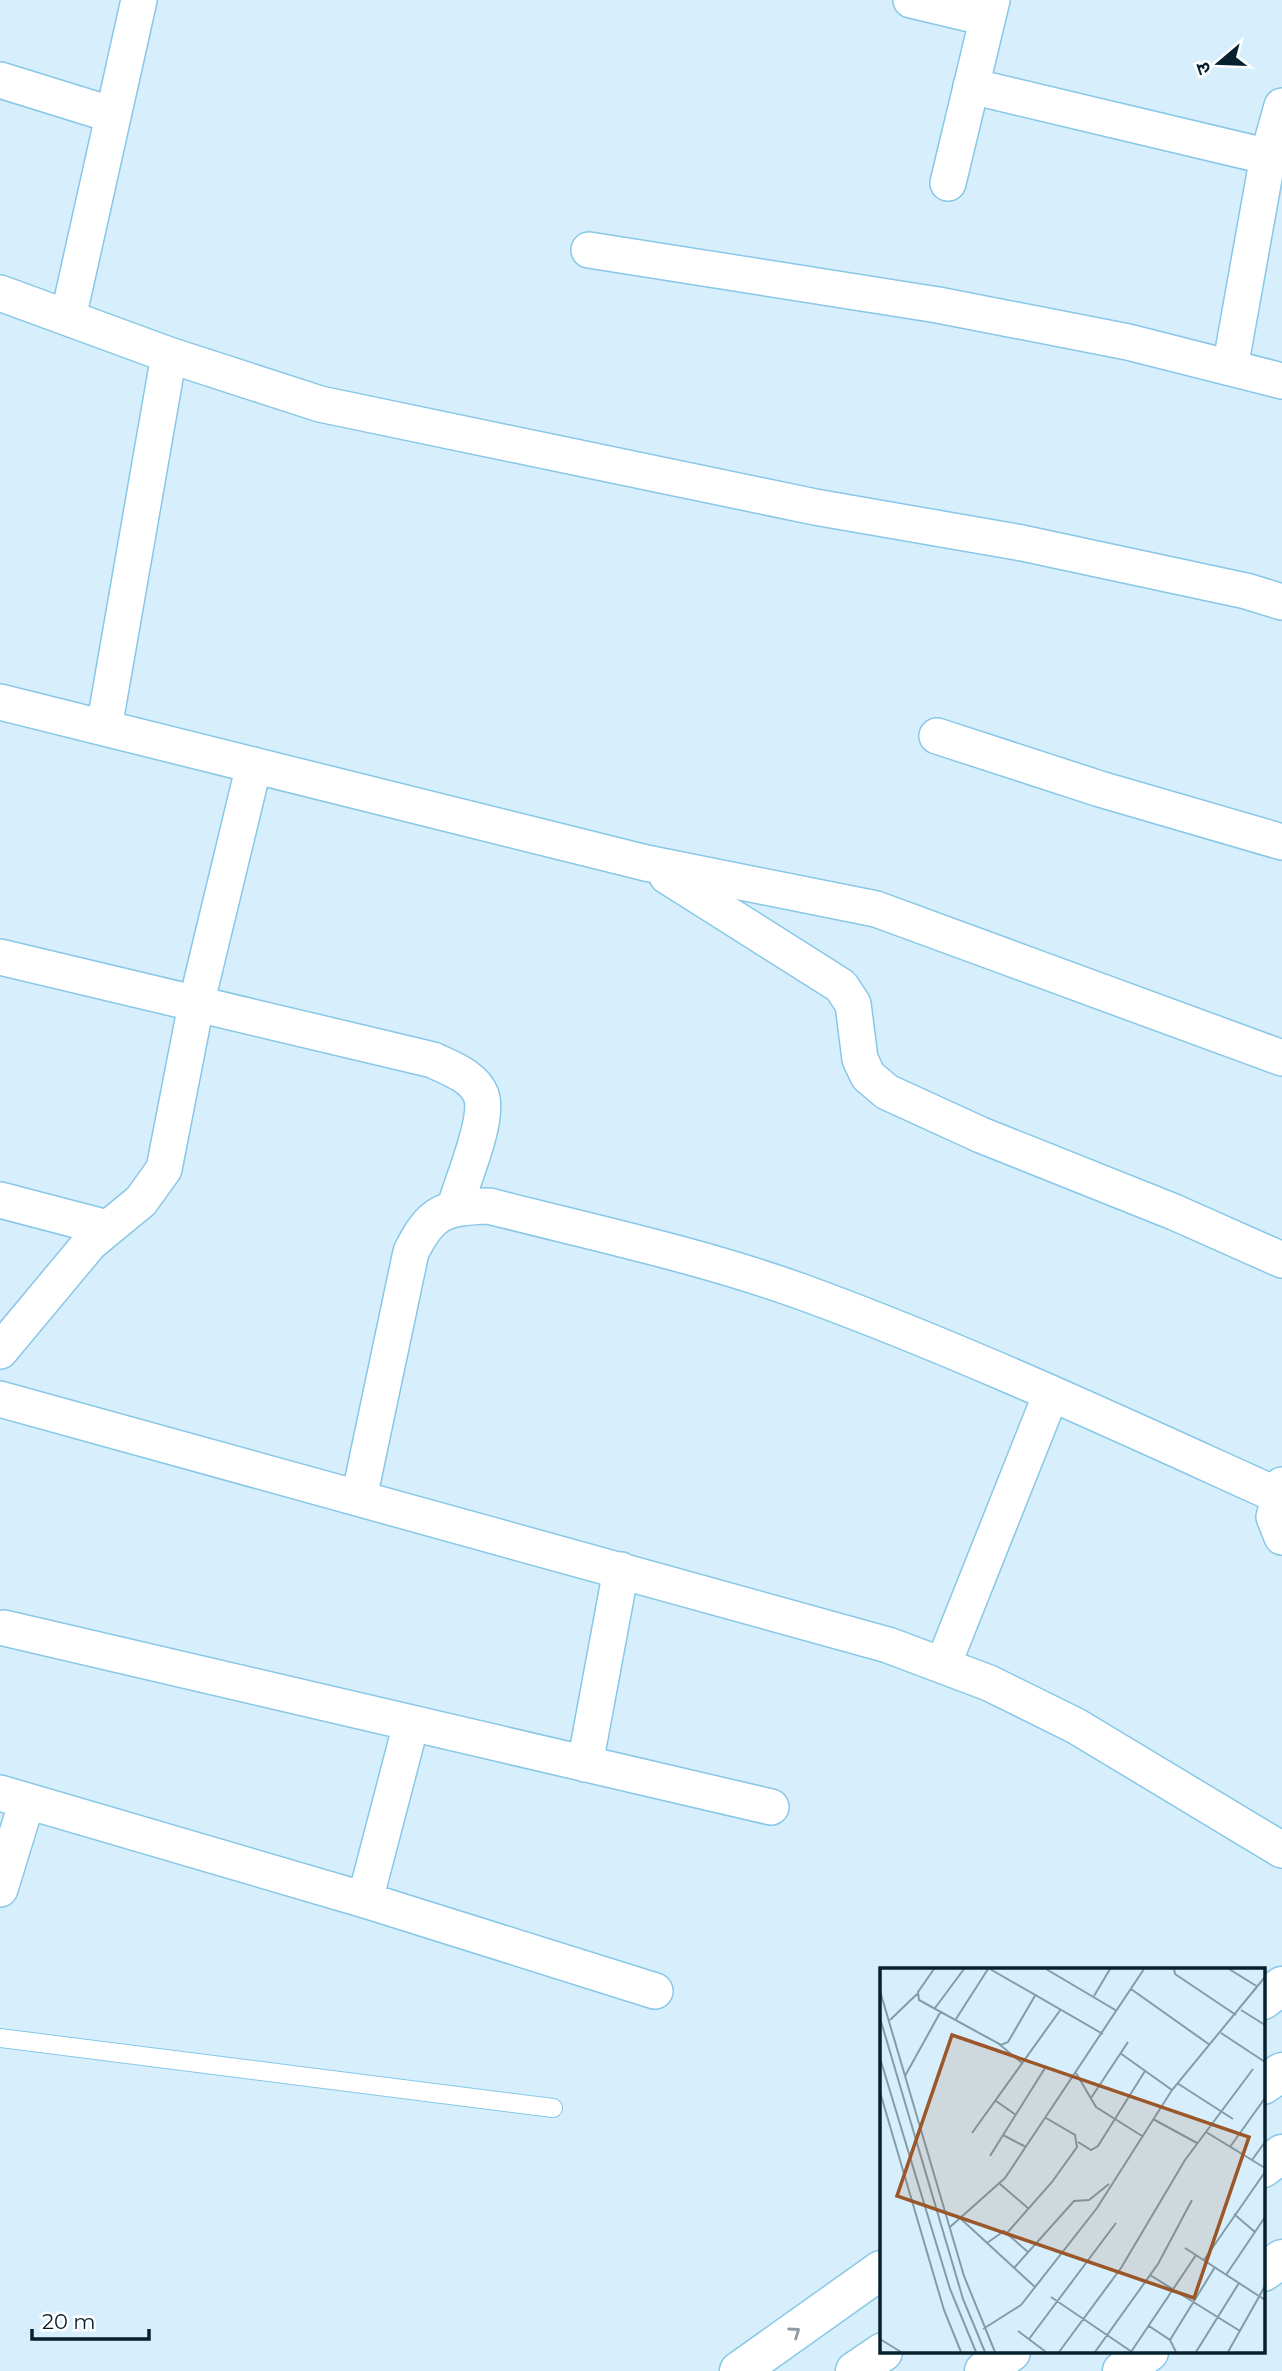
<svg xmlns="http://www.w3.org/2000/svg" width="1282" height="2371" font-family="Montserrat,'Noto Sans Devanagari',sans-serif">
  <style>
    .lines { fill: none; stroke-linecap: round; stroke-linejoin: round }
    .service-casing { stroke: #88c7e8; stroke-width: 20 }
    .minor-casing { stroke: #88c7e8; stroke-width: 38 }
    .tertiary-casing { stroke: #88c7e8; stroke-width: 41 }
    .trunk-casing { stroke: #88c7e8; stroke-width: 41 }
    .service { stroke: #fff; stroke-width: 18 }
    .minor { stroke: #fff; stroke-width: 35 }
    .tertiary { stroke: #fff; stroke-width: 38 }
    .trunk { stroke: #fff; stroke-width: 38 }
    .oneway { stroke: #8f9ba0 }
    .inset-road { fill: none; stroke: #839caa; stroke-width: 2 }
    .view { fill: #9b5729; fill-opacity: 0.15; stroke: #9b5729; stroke-width: 3.5 }
    .inset-edge { fill: none; stroke: #06202d; stroke-width: 3.5 }
  </style>
  <rect width="100%" height="100%" fill="#d7effd"/>
  <g class="lines">
    <defs>
      <path id="service" d="M0 2038 553 2108"/>
      <path id="minor" d="M911 0 987 18
        M0 80 113 115
        M971 86 1282 160
        M948 183 992 0
        M589 250 938 305 1128 342 1282 381
        M0 293 169 355 320 404 815 507 1022 543 1246 591 1282 602
        M68 318 139 0
        M1230 368 1268 156 1282 106
        M0 702 646 863 876 909 1282 1058
        M104 728 169 355
        M937 736 1100 789 1282 842
        M667 876 841 986 853 1004 860 1059 868 1076 887 1092 981 1135 1174 1212 1282 1260
        M0 957 433 1060C449 1068 474 1076 481 1095 490 1119 462 1181 455 1207
        M0 1200 107 1228
        M0 1351 90 1243 141 1201 164 1169 196 1005 254 765
        M0 1399 888 1645 989 1683 1076 1726 1282 1850
        M1282 1485 1274 1517 1282 1537
        M359 1498 411 1252C431 1211 445 1207 489 1206 594 1233 703 1256 805 1293 966 1352 1122 1425 1277 1495
        M4 1628 771 1807
        M943 1665 1051 1394
        M585 1764 621 1570
        M0 1793 365 1900 655 1991
        M0 1889 27 1801
        M365 1900 411 1724"/>
      <path id="tertiary" d="M1263 2000 1282 1986
        M1263 2272 1282 2259
        M739 2371 881 2270
        M1122 2371 1149 2352"/>
      <path id="trunk" d="M1263 2085 1282 2072
        M1263 2168 1282 2154
        M855 2371 883 2352
        M984 2371 1011 2352"/>
    </defs>
    <use href="#service" class="service-casing"/>
    <use href="#minor" class="minor-casing"/>
    <use href="#tertiary" class="tertiary-casing"/>
    <use href="#trunk" class="trunk-casing"/>
    <use href="#service" class="service"/>
    <use href="#minor" class="minor"/>
    <use href="#tertiary" class="tertiary"/>
    <use href="#trunk" class="trunk"/>
  </g>
  <defs><path id="oneway-chevron" d="M-2-3.5L2.5 0L-2 3.5" fill="none" stroke-width="1.6" stroke-linecap="round" stroke-linejoin="round" transform="scale(1.75)"/></defs>
  <use class="oneway" href="#oneway-chevron" transform="translate(795 2332) rotate(-35)"/>
  <g transform="translate(880 1968)">
    <rect width="385" height="385" fill="#d7effd"/>
    <path class="inset-road" d="M54 1 38 24 39 32 121 77 128 74 156 26M110 1 223 66M166 1 237 43M294 1 295 6 356 47M349 1 378 19M251 21 330 77M0 23 84 308 115 384M214 28 230 1M55 40 84 1M361 42 385 57M0 50 83 331 105 384M76 51 108 1M10 52 37 26M341 65 385 94M119 76 142 95M240 85 292 122M0 90 70 321 96 384M196 105 216 139 262 168M25 108 61 43M297 115 353 151M0 124 64 342 81 384M211 130 248 74M116 133 136 147M273 151 317 175M326 164 385 200M92 165 181 41M123 167 146 179M198 174 211 182 218 178 265 103M350 179 385 130M110 188 165 100M372 192 385 174M120 216 149 241M354 246 375 264M81 251 155 319M70 259 125 210 264 1M127 265 172 214 197 179 195 167 166 150M107 275 124 263 148 284M305 280 385 332M324 292 385 204M134 300 194 233 209 232 229 216M270 307 360 363M346 307 385 249M171 329 252 384M269 358 290 372 296 384M103 361 141 337 217 240 292 122 385 9M138 363 166 384M0 371 21 384M149 371 236 255M290 372 335 299M179 384 241 300 305 192 373 101M215 384 278 296 312 232M251 384 316 287M316 384 359 315M348 384 385 318"/>
    <path class="view" d="M72 67 369 169 314 330 17 228Z"/>
    <rect width="385" height="385" class="inset-edge"/>
  </g>
  <g transform="translate(1219 63) rotate(251)" stroke="#ffffff" stroke-width="5" paint-order="stroke">
  <path d="M0-5L12 26L0 18L-12 26Z" fill="#06202d"/>
  <text y="-10" font-size="19" font-weight="bold" text-anchor="middle" fill="#06202d">उ</text>
  </g>
  <path d="M32 2329v10h117v-10" fill="none" stroke="#06202d" stroke-width="3.5"/>
  <text x="42" y="2329" font-size="21" fill="#06202d" stroke="#ffffff" stroke-width="5" paint-order="stroke">20 m</text>
</svg>
